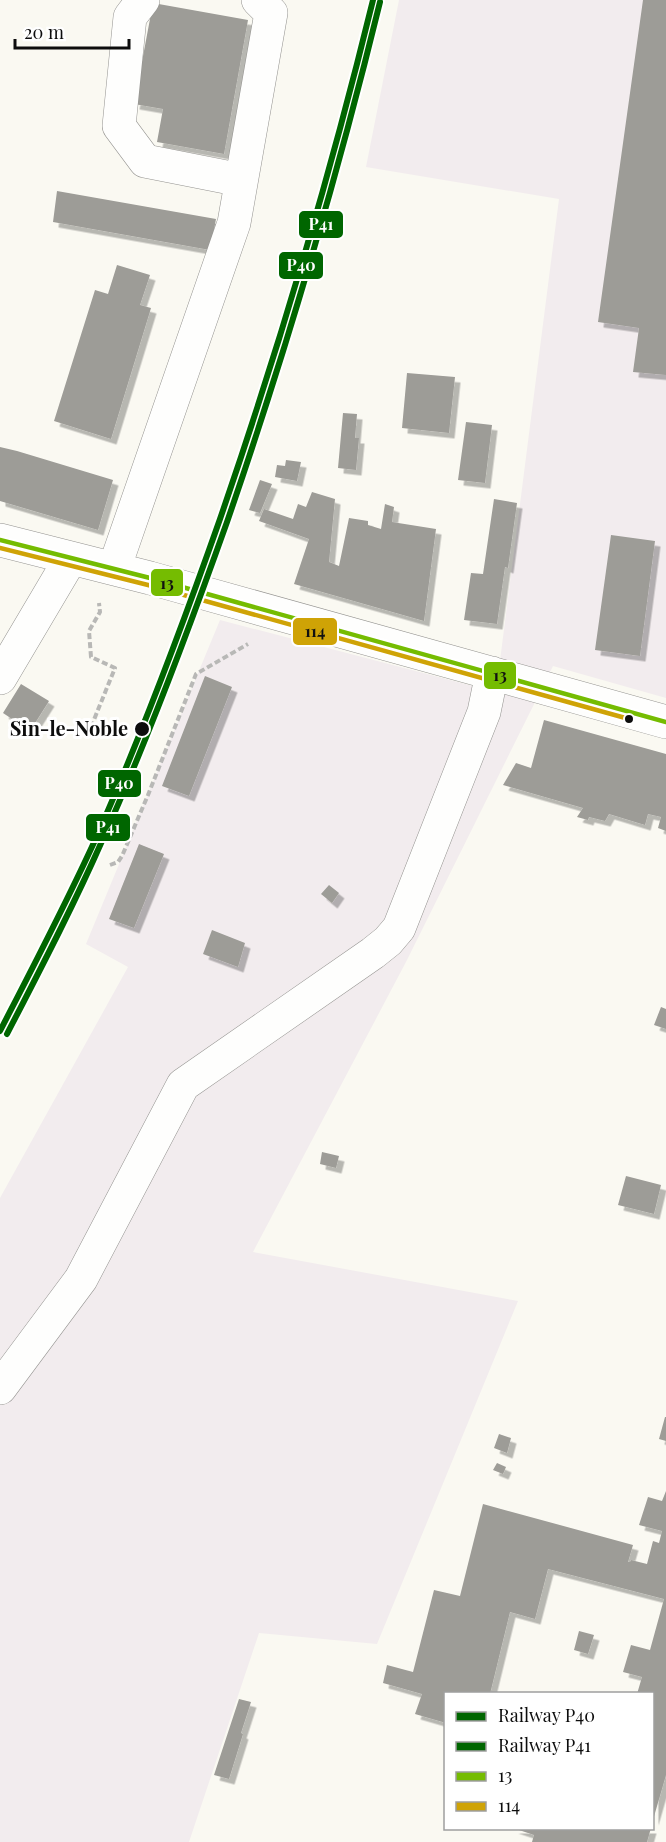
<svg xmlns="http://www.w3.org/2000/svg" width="666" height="1842" font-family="'Playfair Display',serif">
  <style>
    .industrial { fill: #f2ecee }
    .building { fill: #9d9c97; filter: url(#shadow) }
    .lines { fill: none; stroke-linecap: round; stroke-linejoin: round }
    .minor-casing { stroke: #949390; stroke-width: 34 }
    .path { stroke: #b8b8b6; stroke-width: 4; stroke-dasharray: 6 3; stroke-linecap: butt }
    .minor { stroke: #fefefd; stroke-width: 33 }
    .bus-1-casing { stroke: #fff; stroke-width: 9 }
    .bus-2-casing { stroke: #fff; stroke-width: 9 }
    .bus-1 { stroke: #75bc01; stroke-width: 4.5 }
    .bus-2 { stroke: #cfa306; stroke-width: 4.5 }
    .rail-1-casing { stroke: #fff; stroke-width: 10 }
    .rail-2-casing { stroke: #fff; stroke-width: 10 }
    .rail-1 { stroke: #060; stroke-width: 6 }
    .rail-2 { stroke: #060; stroke-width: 6 }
    .bus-dot { fill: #0d0d0d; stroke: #fff; stroke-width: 2 }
    .labels { text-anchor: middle; stroke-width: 6; stroke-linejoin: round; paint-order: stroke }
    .stop-label { font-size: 20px; font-weight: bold; fill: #0d0d0d; stroke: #fff; text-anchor: end }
    .line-badge { stroke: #fff; stroke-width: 2 }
    .badge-label { font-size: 16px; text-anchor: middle; font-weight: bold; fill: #fff }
    .pale-badge-label { font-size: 16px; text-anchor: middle; font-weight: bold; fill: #111 }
  </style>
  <defs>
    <filter id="shadow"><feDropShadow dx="5.5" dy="5.5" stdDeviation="0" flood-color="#0004"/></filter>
  </defs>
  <rect width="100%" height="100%" fill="#faf9f2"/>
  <path class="industrial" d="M399 0H666V698L553 666 407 960 253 1252 518 1301 377 1644 259 1633 189 1842H0V1198L128 967 86 944 220 620 496 692 559 199 366 167Z"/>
  <path class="building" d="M643 0H666V375L633 372 639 328 598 322Z
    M153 3 248 20 224 154 157 142 163 109 134 104Z
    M57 191 216 219 210 250 53 222Z
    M117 265 150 275 140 305 151 308 111 439 54 421 95 290 108 294Z
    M407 373 455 377 449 433 402 428Z
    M343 413 357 414 355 438H359L356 470 338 468Z
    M466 422 492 425 485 483 458 480Z
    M0 447 17 451 113 480 98 530 0 501Z
    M286 460 301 462 297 481 275 477 277 465 285 466Z
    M260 480 272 484 260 513 249 510Z
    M312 492 335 499 329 562 339 566 349 518 368 521V525L381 529 385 504 394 507 392 522 436 529 424 621 294 584 309 539 259 521 264 509 293 519 298 504 306 507Z
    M494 499 517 503 508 568 505 567 497 624 464 620 471 573 483 574Z
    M611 535 655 541 640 656 595 650Z
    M205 676 232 687 189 796 162 786Z
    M21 684 49 701 30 731 3 713Z
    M544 720 666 754V831L658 828 661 817 648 814 645 825 609 814 605 821 589 817 588 820 577 817 583 808 503 785 516 763 531 768Z
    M139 844 164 854 134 928 109 919Z
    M329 885 339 893 332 903 321 894Z
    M212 930 245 943 238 967 203 954Z
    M661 1007 666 1009V1029L654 1025Z
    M322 1152 339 1156 336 1168 320 1164Z
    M626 1176 661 1185 654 1214 618 1205Z
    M665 1417H666V1441L659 1439Z
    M499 1434 511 1438 507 1453 494 1448Z
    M497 1463 506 1467 503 1474 493 1470Z
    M666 1491V1775L653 1820 652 1694H637L642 1677 623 1672 631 1645 650 1650 664 1599 548 1569 535 1619 510 1612 490 1694H446V1723L415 1714 422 1694 383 1683 387 1665 413 1672 434 1590 460 1596 483 1504 633 1545 628 1562H630L631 1560 647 1564 653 1541 659 1543 662 1531 639 1525 648 1497 662 1501Z
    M579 1631 594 1635 588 1654 574 1650Z
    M239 1699 251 1702 241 1733 243 1734 229 1779 214 1775Z
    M513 1828H651L647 1842H532L534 1835Z"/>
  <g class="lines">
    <defs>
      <path id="minor" d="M143 0 130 17 119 126 145 161 241 180
        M0 540 150 578 666 722
        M114 569 234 223 271 13 258 0
        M0 678 71 558
        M0 1388 81 1279 183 1085 373 953 388 941 399 928 484 712 492 673"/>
    </defs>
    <use href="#minor" class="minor-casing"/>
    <path class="path" d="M91 727 115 668 91 657 89 631 100 612 99 603
      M110 865 118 862 122 856 148 795 196 674 248 644"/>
    <use href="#minor" class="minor"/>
    <defs>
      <path id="bus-1" d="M0 540 150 578 666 722"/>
      <path id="bus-2" d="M0 548 148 585 629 719"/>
    </defs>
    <use href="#bus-1" class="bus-1-casing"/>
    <use href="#bus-2" class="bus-2-casing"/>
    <use href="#bus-1" class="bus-1"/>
    <use href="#bus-2" class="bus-2"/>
    <defs>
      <path id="rail-1" d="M0 1031C33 967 66 904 96 838 142 734 182 627 220 519 279 348 330 176 373 0"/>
      <path id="rail-2" d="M7 1034C40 970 73 907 102 841 149 737 189 629 227 522 286 351 337 178 380 2"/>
    </defs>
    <use href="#rail-1" class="rail-1-casing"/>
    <use href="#rail-2" class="rail-2-casing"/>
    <use href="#rail-1" class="rail-1"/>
    <use href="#rail-2" class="rail-2"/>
  </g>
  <g class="bus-dot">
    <circle cx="629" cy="719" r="5"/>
    <circle cx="142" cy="729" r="8"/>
  </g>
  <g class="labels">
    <g class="stop-label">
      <text x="128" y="736">Sin-le-Noble</text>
    </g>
  </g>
  <g class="line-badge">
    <rect x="298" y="210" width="46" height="29" rx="6" fill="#060"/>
    <rect x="278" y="251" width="46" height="29" rx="6" fill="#060"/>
    <rect x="150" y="568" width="34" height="29" rx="6" fill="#75bc01"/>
    <rect x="292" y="617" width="46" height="29" rx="6" fill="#cfa306"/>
    <rect x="483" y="661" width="34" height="29" rx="6" fill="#75bc01"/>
    <rect x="97" y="769" width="45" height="29" rx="6" fill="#060"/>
    <rect x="85" y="813" width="46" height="29" rx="6" fill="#060"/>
  </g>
  <g class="badge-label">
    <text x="321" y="230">P41</text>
    <text x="301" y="271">P40</text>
    <text x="119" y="789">P40</text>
    <text x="108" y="833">P41</text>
  </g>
  <g class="pale-badge-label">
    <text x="167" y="589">13</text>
    <text x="315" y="637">114</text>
    <text x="500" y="681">13</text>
  </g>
  <rect x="444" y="1692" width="210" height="138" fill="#ffffff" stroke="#9e9e9e" stroke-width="1.5"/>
  <rect x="456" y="1712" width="30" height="9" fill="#006600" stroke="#9e9e9e" stroke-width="1.5"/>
  <text x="498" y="1722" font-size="18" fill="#0d0d0d">Railway P40</text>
  <rect x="456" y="1742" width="30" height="9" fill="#006600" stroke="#9e9e9e" stroke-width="1.5"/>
  <text x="498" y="1752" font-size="18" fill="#0d0d0d">Railway P41</text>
  <rect x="456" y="1772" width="30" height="9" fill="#75bc01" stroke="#9e9e9e" stroke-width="1.5"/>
  <text x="498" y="1782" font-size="18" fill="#0d0d0d">13</text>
  <rect x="456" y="1802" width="30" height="9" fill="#cfa306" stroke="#9e9e9e" stroke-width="1.5"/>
  <text x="498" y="1812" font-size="18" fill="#0d0d0d">114</text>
  <path d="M15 39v9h114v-9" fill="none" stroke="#0d0d0d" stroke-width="3"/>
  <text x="24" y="39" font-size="18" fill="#0d0d0d" stroke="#ffffff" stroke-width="4.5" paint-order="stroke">20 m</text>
</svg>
